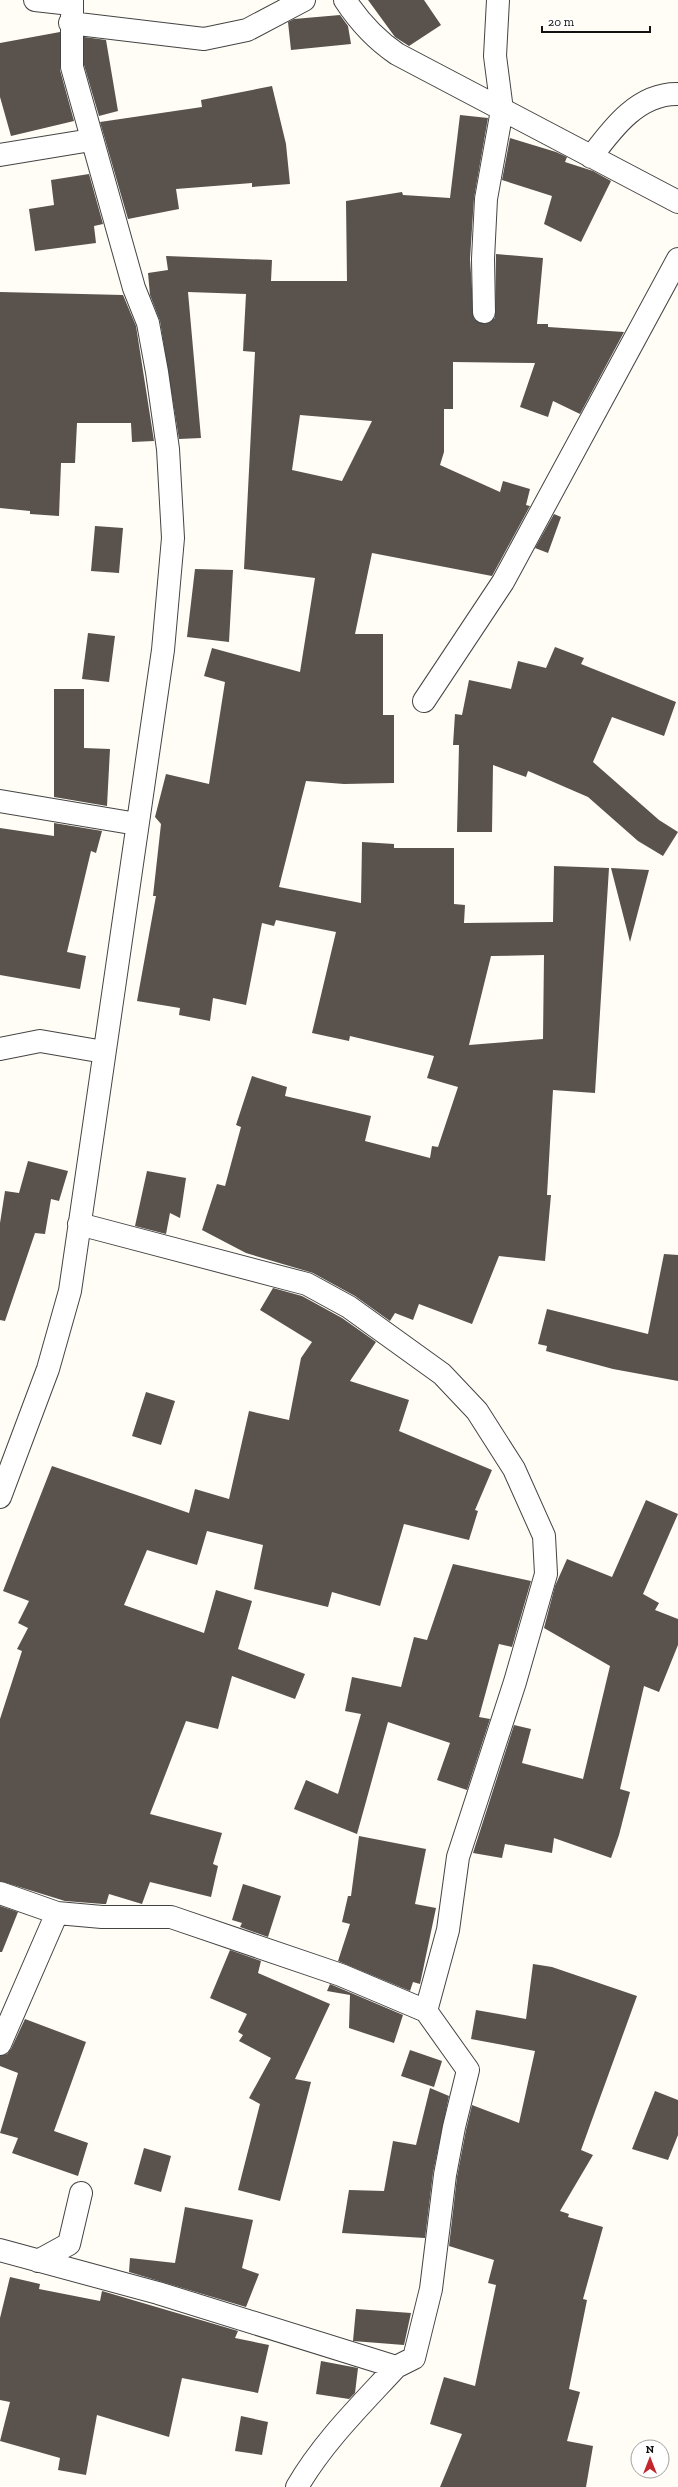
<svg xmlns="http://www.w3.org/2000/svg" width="678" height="2487" font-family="'Zilla Slab',serif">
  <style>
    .building { fill: #5a524d; fill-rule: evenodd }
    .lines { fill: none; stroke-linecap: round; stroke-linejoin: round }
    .street-casing { stroke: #444; stroke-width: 24 }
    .street { stroke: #fff; stroke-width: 22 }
  </style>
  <rect width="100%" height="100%" fill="#fffdf5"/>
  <path class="building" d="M368 0H424L441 25 409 46 395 37Z
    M340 15 348 26 351 44 291 50 288 22 294 19Z
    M60 32V70L74 121 11 136 0 97V43Z
    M84 37 106 40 118 111 99 116 84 65Z
    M272 86 286 144 290 184 252 187V183L176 189 179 209 128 219 100 122 202 107 201 100Z
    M460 115 488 118 474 198 470 259 474 319 485 324 495 318 496 254 543 258 537 324H548V327L624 332 580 414 553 401 548 417 520 407 535 363 453 362V409H444V452L440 465 500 492 503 481 530 489 526 505 530 506 492 576 372 553 355 634H383V715H394V783L344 784 306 781 279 887 361 903 362 842 394 844V848H454V904L465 905 464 923 553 922 554 866 609 868 595 1093 553 1090 547 1195H551L545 1261 499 1256 472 1324 419 1304 413 1320 395 1313 390 1321 355 1296 313 1273 246 1253 202 1230 217 1184 225 1186 241 1127 236 1125 252 1076 287 1087 285 1096 371 1116 365 1141 430 1158 432 1146 438 1147 458 1087 427 1078 434 1056 350 1036 349 1041 312 1033 336 932 276 920 274 926 262 923 246 1005 213 998 210 1021 179 1015 180 1008 137 1001 156 896H153L161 824 155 817 166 774 209 784 225 682 204 676 212 648 300 672 315 578 244 569 255 352 243 351 246 294 188 292 201 438 179 439 160 321 150 295 148 273 168 270 166 256 272 260 271 281H347L346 201 402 192 403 195 450 198ZM300 415 372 421 342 481 292 470ZM544 955 543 1039 469 1045 491 956Z
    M510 138 556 152 567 157 565 162 593 171 611 181 581 242 544 224 552 196 502 180Z
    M89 174 103 224 94 226 96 243 35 251 29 209 54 205 51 180Z
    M0 292 123 295 136 326 154 441 132 442 131 423H77L75 463H61L59 516 30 514V511L0 508Z
    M554 514 561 517 548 553 535 548Z
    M95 526 123 528 119 573 91 571Z
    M195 569 233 570 229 642 187 637Z
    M88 633 115 636 109 682 82 679Z
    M555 647 584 658 581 664 676 702 664 736 612 717 593 762 659 820 678 832 663 856 638 841 588 797 528 771 526 777 493 765 492 832H457L459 745H453L455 714 462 715 469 680 511 689 518 661 546 668Z
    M54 689H84V748L110 749 107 806 54 797Z
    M54 823 102 831 96 853 91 851 67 952 86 956 80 989 0 975V828L54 836Z
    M611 868 649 870 630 942Z
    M28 1161 68 1171 59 1201 51 1199 45 1234 35 1233 5 1321 0 1320V1223L5 1191 19 1193Z
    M147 1171 186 1178 180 1218 170 1213 166 1234 135 1226Z
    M664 1254 678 1255V1381L613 1369 546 1351 547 1346 538 1344 547 1309 648 1334Z
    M273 1288 302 1296 342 1318 376 1342 350 1381 409 1400 399 1431 492 1470 475 1510 478 1511 469 1540 404 1524 380 1606 332 1592 328 1607 254 1589 263 1545 207 1531 197 1565 147 1550 124 1605 204 1633 216 1590 252 1601 238 1649 305 1674 295 1699 232 1676 218 1729 186 1721 150 1814 222 1833 213 1864 218 1866 211 1897 150 1882 142 1904 109 1894 106 1904H103L65 1901 0 1881V1719L22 1651 17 1649 28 1628 18 1623 29 1601 3 1591 52 1466 189 1513 195 1489 229 1499 249 1411 289 1420 301 1358 312 1342 260 1310Z
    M146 1392 175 1401 161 1445 132 1436Z
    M646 1500 678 1514 643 1594 659 1603 655 1610 678 1619V1645L659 1692 644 1686 620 1789 630 1792 619 1835 611 1858 554 1838 552 1853 505 1844 502 1858 473 1853 514 1725 531 1729 522 1763 583 1779 610 1666 544 1628 555 1586 567 1559 612 1577Z
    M453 1564 531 1581 512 1647 499 1644 479 1717 490 1719 467 1790 437 1780 450 1743 388 1722 357 1834 294 1809 306 1780 338 1794 361 1714 345 1711 352 1677 401 1687 414 1637 427 1640Z
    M359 1836 426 1849 415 1904 436 1908 420 1984 413 1982 410 1991 338 1961 350 1924 342 1922 348 1896H351Z
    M243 1884 281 1896 268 1937 240 1927 242 1923 232 1920Z
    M0 1906 18 1912 2 1952H0Z
    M230 1950 261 1961 258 1973 330 2004 295 2079 311 2082 280 2201 238 2190 260 2104 249 2098 271 2058 239 2041 243 2035 238 2032 247 2014 210 1998Z
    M533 1964 552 1967 637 1996 581 2150 593 2155 560 2211 569 2214 568 2217 603 2227 583 2299 587 2300 569 2389 580 2392 567 2441 593 2446 586 2487H440L462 2434 430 2424 444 2377 475 2386 496 2285 488 2283 494 2260 449 2246 457 2177 466 2130 472 2105 519 2123 535 2051 471 2039 476 2010 526 2019Z
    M330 1984 403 2015 394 2043 349 2028 350 1995 327 1991Z
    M25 2019 86 2042 54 2131 88 2143 78 2176 12 2153 18 2138 0 2133 18 2073 0 2066V2056L7 2054 11 2049Z
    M410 2050 442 2061 434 2087 401 2076Z
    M430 2088 449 2096 433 2173 425 2238 342 2233 349 2190 384 2191 393 2141 416 2145Z
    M655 2091 678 2100V2135L668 2160 632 2149Z
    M144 2148 171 2156 161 2192 134 2184Z
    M185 2207 253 2220 242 2268 259 2274 246 2307 129 2272 130 2258 175 2263Z
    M10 2277 40 2284 39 2289 100 2301 102 2291 238 2331 235 2338 269 2345 258 2393 182 2378 169 2437 97 2415 86 2475 58 2470 60 2458 0 2441 10 2402 0 2400V2318Z
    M356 2309 411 2313 404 2345 353 2341Z
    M321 2361 358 2368 355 2393 349 2399 316 2394Z
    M241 2416 268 2422 262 2455 235 2451Z"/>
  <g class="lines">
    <defs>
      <path id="street" d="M35 0 71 4
        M345 0C360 23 375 39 397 54L678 202
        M70 23 204 39 247 30 304 0
        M0 155 91 140
        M591 157C612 129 638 93 678 94
        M484 312 483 259 486 199 502 110 495 56 498 0
        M424 701 503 582 678 259
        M0 801 137 824
        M0 1049 40 1041 104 1052
        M0 1497 48 1369 70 1291 163 650 173 538 168 449 157 372 148 323 134 288 72 67V0
        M0 1893 57 1913 102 1917H171L341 1975 426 2011
        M0 2044 57 1913
        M0 2250 158 2293 396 2367 414 2358 431 2289 445 2175 454 2127 468 2070 426 2011 448 1930 458 1857 515 1682 546 1574 544 1536 514 1469 477 1411 442 1374 349 1307 307 1284 79 1224
        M38 2261 69 2244 81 2193
        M297 2487C323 2442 361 2405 396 2367"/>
    </defs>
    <use href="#street" class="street-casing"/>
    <use href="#street" class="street"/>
  </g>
  <g transform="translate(650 2459)"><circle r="19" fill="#ffffff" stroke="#a0a0a0"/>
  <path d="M0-3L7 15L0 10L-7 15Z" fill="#c4262e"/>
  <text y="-6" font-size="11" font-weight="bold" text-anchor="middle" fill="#111111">N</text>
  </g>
  <path d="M542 26v6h108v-6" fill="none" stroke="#111111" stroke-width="2"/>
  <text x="548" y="26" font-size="12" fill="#111111" stroke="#ffffff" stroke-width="3" paint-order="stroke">20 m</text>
</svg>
